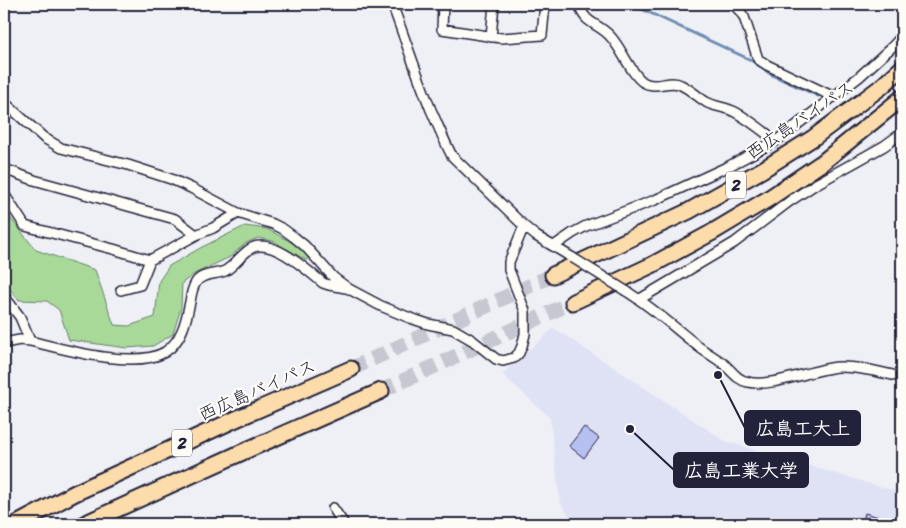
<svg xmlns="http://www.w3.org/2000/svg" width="906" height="528" font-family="Sriracha,'Klee One',sans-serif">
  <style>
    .built { fill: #dee2f4 }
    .green { fill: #a8d999; stroke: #657e6a }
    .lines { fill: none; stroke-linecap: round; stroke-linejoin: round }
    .stream { stroke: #6d8caf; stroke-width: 3 }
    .building { fill: #b6c0f1; stroke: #22223b }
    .highway-tunnel { stroke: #c6c7d1; stroke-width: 15; stroke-dasharray: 15 8; stroke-linecap: butt }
    .street-casing { stroke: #22223b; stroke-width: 12 }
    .highway-casing { stroke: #22223b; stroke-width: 19 }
    .street { stroke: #fdfcf7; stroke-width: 9 }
    .highway { stroke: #fddcac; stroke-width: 15 }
    .street-bridge-casing { stroke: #22223b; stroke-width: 12; stroke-linecap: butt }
    .street-bridge { stroke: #fdfcf7; stroke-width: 9 }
    .labels { text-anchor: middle; stroke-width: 4.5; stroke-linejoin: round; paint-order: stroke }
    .shield { fill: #fdfcf7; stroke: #646373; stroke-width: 1 }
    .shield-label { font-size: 16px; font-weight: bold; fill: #22223b }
    .street-label { font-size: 18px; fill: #22223b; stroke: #fdfcf7 }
    .leader { fill: none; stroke: #22223b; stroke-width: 2 }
    .callout-dot { fill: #22223b; stroke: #fdfcf7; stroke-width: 2 }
    .callout { fill: #22223b; stroke: #22223b; stroke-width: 2 }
    .callout-label { font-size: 19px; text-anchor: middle; font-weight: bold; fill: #fff }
  </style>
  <rect width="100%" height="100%" fill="#eff0f6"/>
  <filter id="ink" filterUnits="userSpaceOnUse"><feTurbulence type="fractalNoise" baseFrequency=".02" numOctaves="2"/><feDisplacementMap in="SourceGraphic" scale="10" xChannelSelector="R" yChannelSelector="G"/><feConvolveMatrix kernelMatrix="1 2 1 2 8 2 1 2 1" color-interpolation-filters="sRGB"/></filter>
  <g filter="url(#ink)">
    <path class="built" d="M554 328 725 441 902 493V524H574L560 502 550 418 502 374Z"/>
    <path class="green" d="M4 210 36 250 95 270 114 325 129 326 155 317 159 281 169 266 202 247 245 226 267 229 302 248 310 258 306 260 273 241 258 238 246 243 230 257 196 273 182 283 181 308 173 334 153 346 127 348 69 340 59 310 47 301 19 300 4 283Z"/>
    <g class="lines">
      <path class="stream" d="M631 4 751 60 772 75 818 96"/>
    </g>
    <path class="building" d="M584 427 599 438 584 458 569 446Z
      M865 513 896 522V524H862Z"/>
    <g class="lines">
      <path class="highway-tunnel" d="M351 369 553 275
        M381 391 573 302"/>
      <defs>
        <path id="street" d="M392 4C405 39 417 75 431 110 438 125 444 141 452 156L524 226 536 236 573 258
          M443 4 442 29 501 38 542 35 545 4
          M579 4C584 24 598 23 610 36 621 47 631 74 643 82 656 90 669 79 681 85 690 89 698 97 706 102 715 107 726 107 735 112 750 120 763 131 776 141
          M733 4 739 10 744 17 758 59 767 65 834 97
          M491 37 494 4
          M4 102 44 138 61 148 128 165 171 179 191 188 238 213 273 224 283 229 294 237 305 246 334 278 349 289 381 306 410 318 428 324 453 329 472 340 496 359 503 361 514 358 519 353 522 346 525 334V311L509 270V262L524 226
          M4 169 34 180 175 219 196 235
          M4 194 25 226 113 249 150 260 196 235 213 228 238 213
          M554 246 573 233 586 226 655 200 729 166 776 141 859 77 893 46 902 36
          M121 290 140 285 150 260
          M626 291C652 307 675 328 699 347 707 353 716 358 724 364 732 371 737 380 748 382 772 388 812 369 838 367 859 366 882 373 902 377
          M4 296 20 317 30 341
          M640 299 734 243 790 201 816 184 884 146 902 133
          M4 343 20 340 30 341C63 349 135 370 165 352 182 341 186 321 190 302 191 296 192 289 195 284 200 273 215 275 225 271 236 265 244 250 254 247 275 240 308 271 323 283L329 285 346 288
          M333 508 344 524"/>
        <path id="highway" d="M553 275 689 211 762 170 813 138 881 87 902 68
          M573 302 652 265 711 233 768 199 823 162 902 98
          M17 524 75 493 236 419 351 369
          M84 524 247 450 381 391"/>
      </defs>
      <use href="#street" class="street-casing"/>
      <use href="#highway" class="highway-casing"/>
      <use href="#street" class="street"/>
      <use href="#highway" class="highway"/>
      <defs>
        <path id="street-bridge" d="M573 258 626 291"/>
      </defs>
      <use href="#street-bridge" class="street-bridge-casing"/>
      <use href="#street-bridge" class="street-bridge"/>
    </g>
  </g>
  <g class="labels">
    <g class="shield">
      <rect x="726" y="171.5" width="20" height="27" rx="4"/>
      <rect x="172" y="429.5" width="20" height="27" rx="4"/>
    </g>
    <g class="shield-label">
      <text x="736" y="191">2</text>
      <text x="182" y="449">2</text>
    </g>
    <g class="street-label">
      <text transform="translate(800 120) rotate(-34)" y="6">西広島バイパス</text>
      <text transform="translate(257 390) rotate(-24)" y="6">西広島バイパス</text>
    </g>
  </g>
  <path class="leader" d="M718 375L745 428M630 429L674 470"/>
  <g class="callout-dot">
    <circle cx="718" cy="375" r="5"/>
    <circle cx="630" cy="429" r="5"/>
  </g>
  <g class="callout">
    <rect x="745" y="411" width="115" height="34" rx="5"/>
    <rect x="674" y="453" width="134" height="34" rx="5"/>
  </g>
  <g class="callout-label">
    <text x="803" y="435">広島工大上</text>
    <text x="741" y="477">広島工業大学</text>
  </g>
  <rect width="906" height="528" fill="none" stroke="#fdfcf7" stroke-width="20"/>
  <rect x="10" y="10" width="886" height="508" fill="none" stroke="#22223b" stroke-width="2" filter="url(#ink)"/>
</svg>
